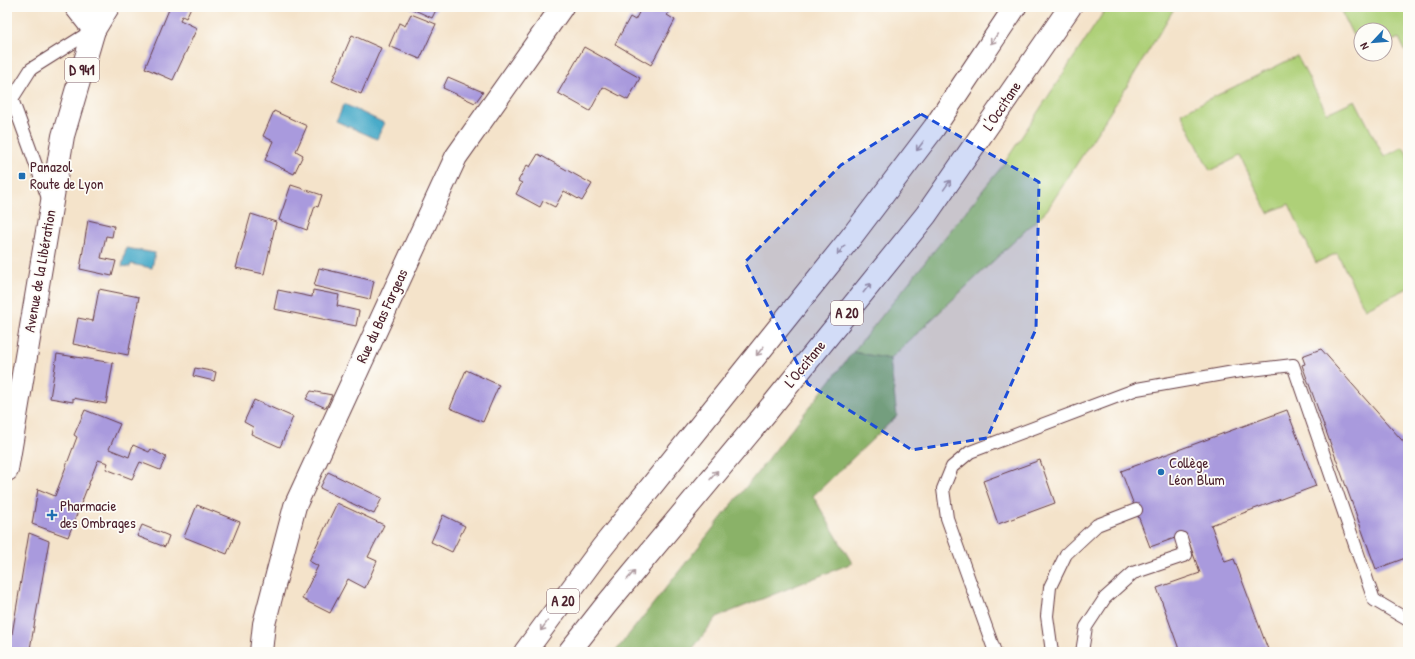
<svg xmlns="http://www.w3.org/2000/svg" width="1415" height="659" font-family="'Patrick Hand',sans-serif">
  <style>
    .green { fill: #aed078; stroke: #7c7852 }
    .forest { fill: #8ab268; stroke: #6a684a }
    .water { fill: #4aabc9; stroke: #4a657a }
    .building { fill: #a99add }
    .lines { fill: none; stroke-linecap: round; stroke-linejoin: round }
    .service-casing { stroke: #643c43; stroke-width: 14 }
    .minor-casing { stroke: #643c43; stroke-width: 24 }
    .primary-casing { stroke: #643c43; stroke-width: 24 }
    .motorway-casing { stroke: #643c43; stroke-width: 24 }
    .service { stroke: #fff; stroke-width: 12 }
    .minor { stroke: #fff; stroke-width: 22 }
    .primary { stroke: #fff; stroke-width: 22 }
    .motorway { stroke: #fff; stroke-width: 22 }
    .oneway { stroke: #ae9aa0 }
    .marked { fill: #1d4ed8; fill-opacity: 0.2; stroke: #1d4ed8; stroke-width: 3; stroke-dasharray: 8 5; stroke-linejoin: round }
    .poi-dot { fill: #1f6fb2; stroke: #fdfcf7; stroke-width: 1.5 }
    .labels { text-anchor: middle; stroke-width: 3.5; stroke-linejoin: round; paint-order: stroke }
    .shield { fill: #fdfcf7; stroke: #806168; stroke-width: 1 }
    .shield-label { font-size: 14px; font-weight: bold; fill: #4a1f2b }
    .street-label { font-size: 15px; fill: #4a1f2b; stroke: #fdfcf7 }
    .poi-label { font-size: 15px; fill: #4a1f2b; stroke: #fdfcf7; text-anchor: start }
  </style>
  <rect width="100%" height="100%" fill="#fdfcf7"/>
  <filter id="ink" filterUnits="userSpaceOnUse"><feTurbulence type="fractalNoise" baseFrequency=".025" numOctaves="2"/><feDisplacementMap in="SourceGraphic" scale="8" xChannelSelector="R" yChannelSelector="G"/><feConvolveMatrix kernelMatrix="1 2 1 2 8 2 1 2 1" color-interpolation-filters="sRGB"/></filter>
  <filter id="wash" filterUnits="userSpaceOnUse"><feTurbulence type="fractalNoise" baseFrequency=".012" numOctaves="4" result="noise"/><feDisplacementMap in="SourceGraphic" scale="16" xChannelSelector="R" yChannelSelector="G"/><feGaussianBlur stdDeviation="0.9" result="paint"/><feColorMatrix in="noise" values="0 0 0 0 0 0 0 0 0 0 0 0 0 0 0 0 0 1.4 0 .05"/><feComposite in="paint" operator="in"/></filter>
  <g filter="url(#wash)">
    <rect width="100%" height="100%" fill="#f4e3ca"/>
    <path class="green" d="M1107 7H1175L1129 83 1047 210 890 359 853 352 1003 165Z
      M1339 7H1408V57L1399 38 1385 44V30H1361V52Z
      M1297 56 1327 113 1355 100 1384 157 1403 147 1408 156V288L1365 309 1337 253 1316 263 1289 204 1268 213 1240 156 1210 171 1181 113Z"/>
    <path class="forest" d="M853 352 890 359 897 416 813 496 852 563 717 617 690 652H615Z"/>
    <path class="water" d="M344 104 384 123 377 139 336 121Z
      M126 248 155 253 152 268 131 264 130 267 122 266Z"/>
    <g id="blocks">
      <path class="building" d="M170 7H191L186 18 182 16 180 20 197 28 173 80 145 68Z
        M408 7H435L437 8 432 18Z
        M642 7H672L667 15 675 20 651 65 615 44 630 17 635 20Z
        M411 14 436 24 420 59 389 46 399 23 405 26Z
        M352 35 381 48 361 94 332 81Z
        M584 47 640 78 628 100 603 87 590 111 558 93Z
        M448 77 483 92 475 103 443 88Z
        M274 111 307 126 296 151 303 155 294 174 265 160 273 141 263 136Z
        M538 154 592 184 582 201 564 191 555 207 543 201 540 207 516 194 522 183 518 181 527 165 530 167Z
        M291 185 322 195 318 207 315 206 307 230 279 220Z
        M251 214 276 222 264 274 236 268Z
        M88 220 114 226 112 237 106 236 101 258 116 261 112 276 80 269Z
        M319 268 374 281 370 299 314 286Z
        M99 289 139 297 128 355 73 344 78 318 93 321Z
        M278 290 312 297 313 290 339 295 337 306 359 311 356 326 274 309Z
        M1321 349 1408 447V557L1376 569 1302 365 1305 364 1302 356Z
        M57 354 113 363 106 404 73 398V402L50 398Z
        M195 368 216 372 214 381 193 376Z
        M466 370 499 385 483 422 450 408Z
        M311 391 332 395 326 408 306 399Z
        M254 400 293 417 280 447 251 434 253 427 244 422Z
        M85 410 120 424 109 449 129 457 133 445 149 452 151 449 166 457 160 470 140 462 132 479 106 469 108 463 98 460 68 537 32 524 38 489 55 496 77 437 74 435Z
        M1287 410 1316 486 1211 525 1225 562 1234 559 1269 652H1180L1157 588 1200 573 1186 534 1150 547 1121 471Z
        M1040 460 1055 503 998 524 983 481Z
        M328 472 382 498 374 514 320 488Z
        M337 503 384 525 368 557 377 561 365 588 348 579 330 613 302 599 318 566 309 561Z
        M197 505 240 522 227 554 184 537Z
        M443 515 465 526 452 552 431 542Z
        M142 525 169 536 165 547 137 536Z
        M29 533 49 541 30 649 37 652H9Z"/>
    </g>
  </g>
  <g filter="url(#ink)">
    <use href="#blocks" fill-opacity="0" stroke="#643c43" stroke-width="1"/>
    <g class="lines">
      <defs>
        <path id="service" d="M49 201 12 99 31 69 93 30
          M995 652 947 518 943 489 952 467 970 452 1137 389 1234 372 1293 365 1374 600 1408 620
          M1052 652 1047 616 1050 587 1066 554 1097 525 1136 510
          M1082 652 1086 627 1105 598 1133 573 1186 555 1181 538"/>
        <path id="minor" d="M76 7 94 30
          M261 652 264 624 295 506 456 157 562 7"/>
        <path id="primary" d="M7 470 63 136 94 30 108 7"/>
        <path id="motorway" d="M525 652 601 549 852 236 934 128 1015 7
          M569 652 606 605 765 414 926 215 1070 7"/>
      </defs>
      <use href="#service" class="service-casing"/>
      <use href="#minor" class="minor-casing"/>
      <use href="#primary" class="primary-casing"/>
      <use href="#motorway" class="motorway-casing"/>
      <use href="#service" class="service"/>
      <use href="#minor" class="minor"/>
      <use href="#primary" class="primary"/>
      <use href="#motorway" class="motorway"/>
    </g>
    <defs><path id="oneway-shaft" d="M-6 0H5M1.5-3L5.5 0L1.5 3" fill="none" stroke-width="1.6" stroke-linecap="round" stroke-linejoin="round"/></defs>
    <g class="oneway">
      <use href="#oneway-shaft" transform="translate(994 39) rotate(124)"/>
      <use href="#oneway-shaft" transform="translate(920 146) rotate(127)"/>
      <use href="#oneway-shaft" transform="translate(947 185) rotate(-55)"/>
      <use href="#oneway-shaft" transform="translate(841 250) rotate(129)"/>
      <use href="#oneway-shaft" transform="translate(867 288) rotate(-51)"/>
      <use href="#oneway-shaft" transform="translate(760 351) rotate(129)"/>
      <use href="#oneway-shaft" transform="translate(714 475) rotate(-50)"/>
      <use href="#oneway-shaft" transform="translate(631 575) rotate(-50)"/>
      <use href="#oneway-shaft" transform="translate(544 626) rotate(126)"/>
    </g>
  </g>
  <path class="marked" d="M921 114 1039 182 1036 329 987 438 912 450 808 384 745 262 841 165Z"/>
  <g class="poi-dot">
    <rect x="18" y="172" width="8" height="8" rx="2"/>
    <circle cx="1161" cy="472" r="4"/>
    <path d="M50 509h4v4h4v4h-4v4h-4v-4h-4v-4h4z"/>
  </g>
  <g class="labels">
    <g class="shield">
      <rect x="65" y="58" width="34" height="24" rx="3"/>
      <rect x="831" y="301" width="32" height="24" rx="3"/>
      <rect x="547" y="589" width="32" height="24" rx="3"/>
    </g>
    <g class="shield-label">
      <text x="82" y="75">D 941</text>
      <text x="847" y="318">A 20</text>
      <text x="563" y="606">A 20</text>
    </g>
    <g class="street-label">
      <text transform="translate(1002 106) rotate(-56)" y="5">L'Occitane</text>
      <text transform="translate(40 271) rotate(-80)" y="5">Avenue de la Libération</text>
      <text transform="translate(382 316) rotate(-65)" y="5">Rue du Bas Fargeas</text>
      <text transform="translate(805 364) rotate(-51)" y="5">L'Occitane</text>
    </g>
    <g class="poi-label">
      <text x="30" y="172">Panazol<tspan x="30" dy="17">Route de Lyon</tspan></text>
      <text x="1169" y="468">Collège<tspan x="1169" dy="17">Léon Blum</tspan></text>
      <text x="60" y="511">Pharmacie<tspan x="60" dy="17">des Ombrages</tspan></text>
    </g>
  </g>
  <rect width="1415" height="659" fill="none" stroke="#fdfcf7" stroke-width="24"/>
  <g transform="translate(1373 42) rotate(244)"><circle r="19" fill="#fdfcf7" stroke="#b5a4a5"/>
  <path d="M0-3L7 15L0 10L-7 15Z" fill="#1f6fb2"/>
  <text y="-6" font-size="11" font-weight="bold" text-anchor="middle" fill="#4a1f2b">N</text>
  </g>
</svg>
